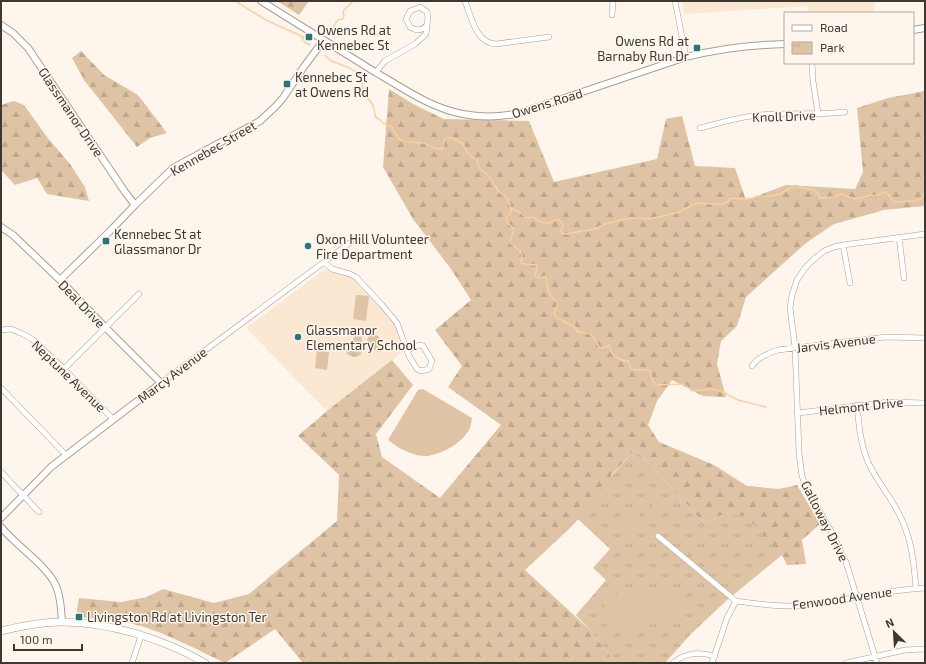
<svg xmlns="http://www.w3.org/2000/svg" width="926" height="664" font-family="'Exo 2',sans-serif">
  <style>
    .built { fill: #fae8d3 }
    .forest { fill: url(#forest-firs) }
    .park { fill: url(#park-tufts) }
    .pitch { fill: #dec3a4 }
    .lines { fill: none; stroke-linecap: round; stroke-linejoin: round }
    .stream { stroke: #fad0a0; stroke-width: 1.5 }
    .minor-casing { stroke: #aa9e91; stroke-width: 6 }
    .tertiary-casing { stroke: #aa9e91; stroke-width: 8 }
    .secondary-casing { stroke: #aa9e91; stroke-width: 8 }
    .minor { stroke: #fff; stroke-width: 5 }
    .tertiary { stroke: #fff; stroke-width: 6 }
    .secondary { stroke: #fff; stroke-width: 7 }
    .poi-dot { fill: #2a747b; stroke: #fef6ed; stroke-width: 1.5 }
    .labels { text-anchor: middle; stroke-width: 3; stroke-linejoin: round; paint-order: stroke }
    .poi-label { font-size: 13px; fill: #3d3832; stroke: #fef6ed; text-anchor: start }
    .street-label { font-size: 13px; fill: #3d3832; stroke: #fef6ed }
  </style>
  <defs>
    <pattern id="forest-firs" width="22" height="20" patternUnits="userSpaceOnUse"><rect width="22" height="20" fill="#dec3a4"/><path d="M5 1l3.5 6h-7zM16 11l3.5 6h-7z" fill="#bfa88e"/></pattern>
    <pattern id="park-tufts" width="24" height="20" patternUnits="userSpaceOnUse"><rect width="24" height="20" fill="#dec3a4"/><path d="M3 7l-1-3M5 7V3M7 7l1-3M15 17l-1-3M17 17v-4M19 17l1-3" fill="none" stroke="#bfa88e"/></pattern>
  </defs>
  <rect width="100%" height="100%" fill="#fef6ed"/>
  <path class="built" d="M682 1H874L875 13H809L808 6 684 14Z
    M325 269 330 272 349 276 356 280 394 323 405 350 327 411 246 328Z"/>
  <path class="forest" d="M277 1H309L299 15Z
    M81 51 104 75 138 95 167 133 150 138 137 147 84 80 72 58Z
    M389 89 413 104 444 119 529 121 554 182 657 159 666 119 682 116 695 166 735 168 746 200 786 185 855 189 863 172 857 108 888 98 925 91V206L884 210 834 224 806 243 746 297 737 326 721 341 717 364 726 397 703 396 672 380 657 401 648 425 659 442 714 465 747 486 779 489 797 485 820 524 802 540 806 564 787 565 782 555 722 515 703 522 641 455 634 451 611 475V485L570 528 525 570 590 630 615 663H303L275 629 225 663C193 648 154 626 119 621 105 618 90 618 76 617L79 598 121 602 147 597 163 589 214 603 249 594 337 521 339 475 298 436 327 411 392 360 413 385 376 434 382 457 440 498 501 425 448 387 462 366 435 330 471 300 451 269 413 219 383 167Z
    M14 101 24 105 47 137 70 164 85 187 89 201 47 194 37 178 15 185 1 170V105Z"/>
  <path class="park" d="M371 331C380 338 383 339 382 352H377L367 340Z
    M356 335 362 337 361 355 354 357 347 354 346 349Z
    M634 451 641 455 703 522 722 515 746 516 782 555 727 600 690 635 665 663H615L590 630 576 615 606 580 593 568 610 549 578 519 611 485V476Z"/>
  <path class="pitch" d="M356 295 369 296 366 321 353 319Z
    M317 350 329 352 327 370 315 368Z
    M423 389 472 418C471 422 471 427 469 430 461 444 443 453 428 456 415 457 397 448 388 440L418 390Z
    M655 489 667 504 657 512 645 497Z
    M632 510 644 520 640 526 627 515Z
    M626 518 638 528 634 533 621 523Z
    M678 587 682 621 607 629 603 596Z"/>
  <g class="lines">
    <path class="stream" d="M235 1 266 20 310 40
      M329 33 338 20 343 19 344 16 343 11 353 1
      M300 35 305 42 310 45
      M325 55 331 61 350 68 357 73 360 76 365 95 373 105 376 118 379 119 383 123 392 127 399 139 405 142 424 143 434 148 440 149 443 148 444 140 446 138H453L463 144 467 152 478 162 479 168 489 176 499 192 507 198 510 204 511 212 506 218 507 222 514 229 510 242C517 252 524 247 521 263L523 264 537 265V267L535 276 540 278 546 276C547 282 547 290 551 296 553 299 556 299 558 304L554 313 555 316C559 319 570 325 574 326L578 332C591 331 594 337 599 347L603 348 609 345C611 355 617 360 628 361L631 369C637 371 644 368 650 371L652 380 656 385 684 384 692 391 711 389 721 391 738 400 766 407
      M511 208 520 212 527 218 534 217C542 226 549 223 558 219L563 225 561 230 562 233 565 234 595 229 605 224 630 218 649 219 680 212 692 205 699 203 723 204 727 202 731 198 741 199 753 198 757 196H771L782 193 790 188 799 187 814 190 817 192 820 198 835 197 840 194 855 199 871 195 874 196 886 192 894 202 913 201 921 199 925 192"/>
    <defs>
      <path id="minor" d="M465 1C471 16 476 44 496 44L549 37
        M675 1 686 57
        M612 15 613 1
        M812 63 813 81 818 114
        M376 72 385 61 415 44 426 34 428 17 427 12 420 7 410 11 406 19 410 27C416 31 422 31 427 25
        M700 128C724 122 749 114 775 114 799 113 822 115 845 112
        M899 237 904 278
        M843 245 850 283
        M324 262 332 269 350 274 356 277 382 305 397 323 409 356 417 369 421 371 429 369 432 361 423 346 419 345 408 350
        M1 330 11 329 23 334 32 339 64 369 113 419
        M752 366C758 357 768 353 778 350L886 337 925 338
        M64 369 139 294
        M161 383 351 242
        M1 388 66 455
        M857 405C859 425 860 443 868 462 877 482 893 499 902 520 912 542 914 564 916 588
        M798 413 889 402 925 403
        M1 472 39 512
        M658 536 736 601
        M736 601C759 604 782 608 806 605 846 601 885 590 925 588
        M132 663 141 636
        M673 663C686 652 699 652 715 656
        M712 663 727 618 736 601
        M846 663 905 650 925 649
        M877 663 846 562 831 531 806 487 802 476 799 453 795 347 790 308 792 295 797 280 805 268 813 260 824 251 834 247 843 245 925 234"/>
      <path id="tertiary" d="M261 1C299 25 337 48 375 72 403 88 430 108 463 114 482 118 501 117 520 113L686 57C721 48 750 45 785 44
        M1 25 13 33 28 48 125 192 135 205
        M913 30 925 28
        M1 227 13 235 60 280 105 327 161 383 51 467 1 518
        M60 280 110 231 135 205 173 168 260 121 275 107 283 98 303 68 323 41
        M1 527C15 545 47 565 56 586 61 597 61 609 62 622"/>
      <path id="secondary" d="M1 631C21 626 41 622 62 622 109 622 164 639 205 663"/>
    </defs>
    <use href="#minor" class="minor-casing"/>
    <use href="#tertiary" class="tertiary-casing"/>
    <use href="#secondary" class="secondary-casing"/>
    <use href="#minor" class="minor"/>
    <use href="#tertiary" class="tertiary"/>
    <use href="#secondary" class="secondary"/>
  </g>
  <g class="poi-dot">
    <rect x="305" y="33" width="8" height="8" rx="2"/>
    <rect x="693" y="44" width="8" height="8" rx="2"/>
    <rect x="283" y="80" width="8" height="8" rx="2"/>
    <rect x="102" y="237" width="8" height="8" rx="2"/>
    <circle cx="308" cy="246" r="4"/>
    <circle cx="298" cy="337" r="4"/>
    <rect x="75" y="613" width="8" height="8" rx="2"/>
  </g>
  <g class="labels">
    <g class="poi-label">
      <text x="317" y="35">Owens Rd at<tspan x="317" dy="15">Kennebec St</tspan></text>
      <text x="689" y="46" text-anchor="end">Owens Rd at<tspan x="689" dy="15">Barnaby Run Dr</tspan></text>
      <text x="295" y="82">Kennebec St<tspan x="295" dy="15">at Owens Rd</tspan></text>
      <text x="114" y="239">Kennebec St at<tspan x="114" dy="15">Glassmanor Dr</tspan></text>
      <text x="316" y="244">Oxon Hill Volunteer<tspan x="316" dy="15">Fire Department</tspan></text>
      <text x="306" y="335">Glassmanor<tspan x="306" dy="15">Elementary School</tspan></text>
      <text x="87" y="622">Livingston Rd at Livingston Ter</text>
    </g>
    <g class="street-label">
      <text transform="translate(547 103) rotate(-17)" y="5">Owens Road</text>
      <text transform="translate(71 112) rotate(56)" y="5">Glassmanor Drive</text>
      <text transform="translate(784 116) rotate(-2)" y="5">Knoll Drive</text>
      <text transform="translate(213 148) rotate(-30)" y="5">Kennebec Street</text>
      <text transform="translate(82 304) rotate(46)" y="5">Deal Drive</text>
      <text transform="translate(836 343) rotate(-7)" y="5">Jarvis Avenue</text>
      <text transform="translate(172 375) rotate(-37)" y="5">Marcy Avenue</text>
      <text transform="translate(69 376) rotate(44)" y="5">Neptune Avenue</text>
      <text transform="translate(861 406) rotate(-6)" y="5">Helmont Drive</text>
      <text transform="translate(825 521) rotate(63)" y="5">Galloway Drive</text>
      <text transform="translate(842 598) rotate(-8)" y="5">Fenwood Avenue</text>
    </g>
  </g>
  <rect width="926" height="664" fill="none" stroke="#3d3832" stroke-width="4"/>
  <rect x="784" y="12" width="130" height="52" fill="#fef6ed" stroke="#b1aaa2"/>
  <rect x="792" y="25" width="20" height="6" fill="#ffffff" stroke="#b1aaa2"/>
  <text x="820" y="32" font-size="12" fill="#3d3832">Road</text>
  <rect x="792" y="42" width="20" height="12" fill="url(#park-tufts)" stroke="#b1aaa2"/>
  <text x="820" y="52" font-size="12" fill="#3d3832">Park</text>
  <g transform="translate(894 632) rotate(335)" stroke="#fef6ed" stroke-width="3" paint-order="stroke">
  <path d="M0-3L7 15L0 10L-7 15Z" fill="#3d3832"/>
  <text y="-6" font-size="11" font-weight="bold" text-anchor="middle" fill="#3d3832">N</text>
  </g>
  <path d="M14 644v6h68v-6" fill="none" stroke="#3d3832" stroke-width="2"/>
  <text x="20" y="644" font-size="12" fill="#3d3832" stroke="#fef6ed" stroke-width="3" paint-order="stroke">100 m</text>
</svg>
